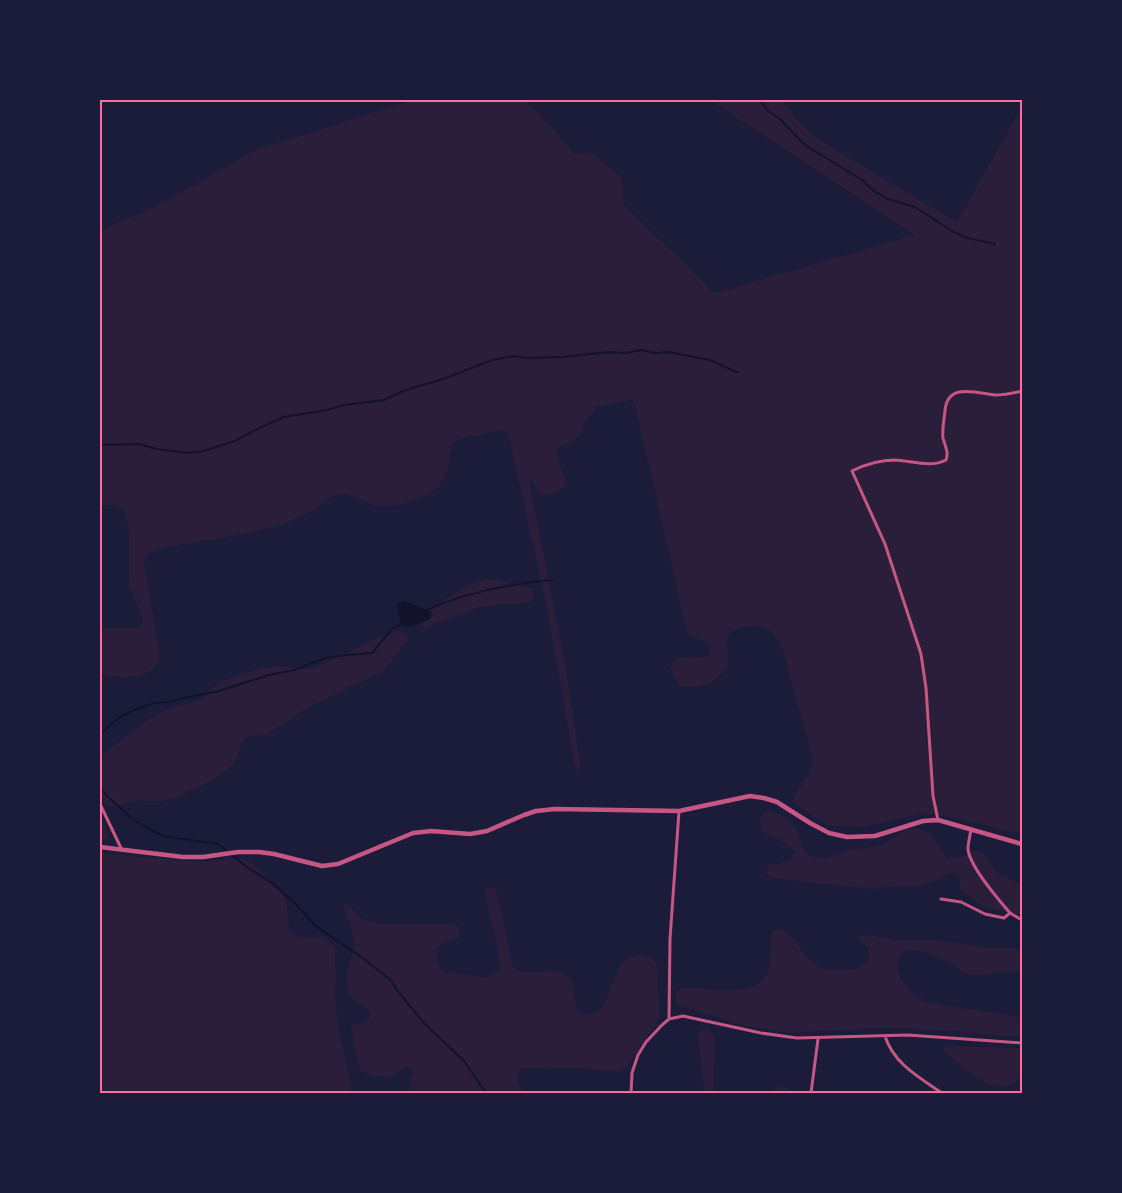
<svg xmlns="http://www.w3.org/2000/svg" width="1122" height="1193" font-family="Overpass,sans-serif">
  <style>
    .green { fill: #2a1e3b }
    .water { fill: #12122b }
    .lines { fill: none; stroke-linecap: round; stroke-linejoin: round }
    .stream { stroke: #12122b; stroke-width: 2 }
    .minor { stroke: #c65784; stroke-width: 3 }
    .tertiary { stroke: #c65784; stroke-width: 4.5 }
    .neatline { fill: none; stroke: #ff6b9d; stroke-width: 2 }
  </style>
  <rect width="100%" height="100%" fill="#1b1b3a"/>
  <path class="green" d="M412 100H526L575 154 591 152 623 179 624 204 630 211 715 293 915 235 710 100H781L801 124 818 139 957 222 1019 111 1022 112V835L957 818 924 813 865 827 827 825 796 805 793 799C798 785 813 775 813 759L781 644C766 622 754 623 730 632L726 638C728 647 730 657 727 666 719 684 696 689 679 686L670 668 673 662 677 658 708 656 711 651 709 644 689 635 686 628 635 404 632 400 598 407 584 423 581 434 574 440 557 449C556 465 564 468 567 483 561 492 549 496 539 494L532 480 529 481 565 663 581 769 578 771 575 766 547 609 509 435 503 430 462 438 453 443C448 455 450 471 442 482 431 499 391 510 372 505 360 501 351 491 337 495 327 498 320 505 312 511 305 514 298 518 291 521 252 536 199 540 158 549L148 553 144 560 160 659C152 680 117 681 100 673V628H141C145 613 134 602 130 588 126 571 135 517 119 507 114 504 106 505 100 506V230L149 210 256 150Z
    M484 579H493L533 589 534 596 530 602 479 607 426 628 422 626 423 617C442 601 460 587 484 579Z
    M398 630 406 635 408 640 391 662 381 673 312 705 266 735 247 737 243 739C240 749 239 757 233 764 223 777 178 799 162 801 153 802 144 800 135 801 124 802 116 810 105 804L100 794V761L106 752 134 730 160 712 200 700 218 683 225 680 261 668 280 666 299 669 312 668 352 651 372 640Z
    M768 811C775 813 783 815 789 820 804 832 797 862 825 858 831 858 837 853 843 851 855 848 868 849 881 844 892 841 900 831 911 829 915 828 922 829 926 831 935 836 940 850 947 858 965 861 966 850 980 850L987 857 997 873 1022 885V915L984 907 961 890 959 877 955 873 947 874 932 883 921 886H902L871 889 777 879 768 876 765 873 767 868 771 864H778L792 860 795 853C788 840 772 839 761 831 760 822 758 815 768 811Z
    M100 815 109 834 106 840H100Z
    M100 853 199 862 238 858 246 860 252 863 282 894 287 904 289 930C294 933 298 936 304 937 318 939 327 932 335 949L336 1005 339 1033 351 1084V1093H100Z
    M489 887 494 888 497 893 513 966 516 970C534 977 562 960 573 983 576 988 573 993 574 999 575 1002 577 1006 578 1010 586 1015 591 1015 600 1010 606 1000 610 989 615 978 617 975 617 970 619 967 629 953 647 949 657 964L660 1015 657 1023 631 1061 623 1069 618 1071 549 1067 521 1069 517 1074V1082L526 1093H409L410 1083 413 1072 407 1067 389 1078 370 1075 362 1071 358 1065 351 1027 353 1024C363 1022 367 1026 371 1014 366 1004 354 1005 349 994 344 983 348 966 352 955 354 951 356 948 355 944 354 930 347 919 343 906L346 903 364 920 379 923 456 925 460 929 459 937C450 941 442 941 436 949L437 963 444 972 484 977 498 972 501 967 485 893 486 889Z
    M780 929C801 938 802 959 818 966 825 970 833 970 841 970 852 971 860 969 869 960L868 948 859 940V936L869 935 896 940H932L982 947 1022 949V973C1003 966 985 978 969 975 961 973 958 968 953 964 944 958 919 949 909 950 891 953 897 975 905 985 913 995 925 1002 937 1004L1022 1017V1037L949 1031 885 1028 790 1033 745 1026 676 1004V992L681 987C700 988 736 994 754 986 761 983 767 975 769 968 773 956 768 942 774 930Z
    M708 1027 715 1038 714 1088 716 1093H704L698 1033Z
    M947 1046 1022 1048V1077C1017 1080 1010 1086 1004 1086 983 1088 957 1063 943 1050Z
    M781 1084 794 1093H769Z"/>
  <path class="water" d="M404 601 432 612 430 619 412 626 403 627 400 621 397 604Z"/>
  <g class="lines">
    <path class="stream" d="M760 100 768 111 780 119 805 145 862 180 874 191 888 199 915 207 952 231 967 238 995 244
      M100 445 139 444 157 449 187 453 203 451 235 441 257 429 284 417 327 410 344 405 384 400 403 391 446 378 492 360 513 356 527 358 563 357 609 352 626 353 641 350 656 353 668 352 710 360 738 373
      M426 610C465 593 509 584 552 580
      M100 734 119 718 136 709 154 703 170 702 184 698 219 691 269 675 294 670 326 658 347 655 372 653 392 629 402 623
      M100 789 132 819 146 827 163 836 218 844 244 865 273 884 293 901 316 926 364 959 392 981 396 989 423 1022 464 1061 486 1093"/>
    <path class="minor" d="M100 804 121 848
      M938 820 933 796 926 688 921 654 885 544 852 471C866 464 879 460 895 460 912 461 931 468 946 460 949 452 945 446 943 438 942 430 944 419 945 411 947 382 977 393 995 395 1004 395 1014 393 1022 391
      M971 829C970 836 968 843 968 849 969 866 999 900 1010 913
      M941 899 961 902 985 914 1004 918 1010 913 1022 920
      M669 1019 670 939 679 811
      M885 1036C893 1063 920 1078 942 1093
      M631 1093 632 1073 638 1055 646 1042 662 1025 669 1019 683 1016 761 1033 797 1038 908 1035 1022 1043
      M811 1093 818 1039"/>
    <path class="tertiary" d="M100 847 183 857H203L238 852H259L274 854 322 866 338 864 413 833 431 831 470 834 487 831 524 815 536 811 555 809 679 811 750 796 764 798 777 802 810 823 829 833 847 837 875 836 923 821 938 820 1022 844"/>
  </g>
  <rect width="1122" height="1193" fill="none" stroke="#1b1b3a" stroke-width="202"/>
  <rect x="101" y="101" width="920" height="991" class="neatline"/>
</svg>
